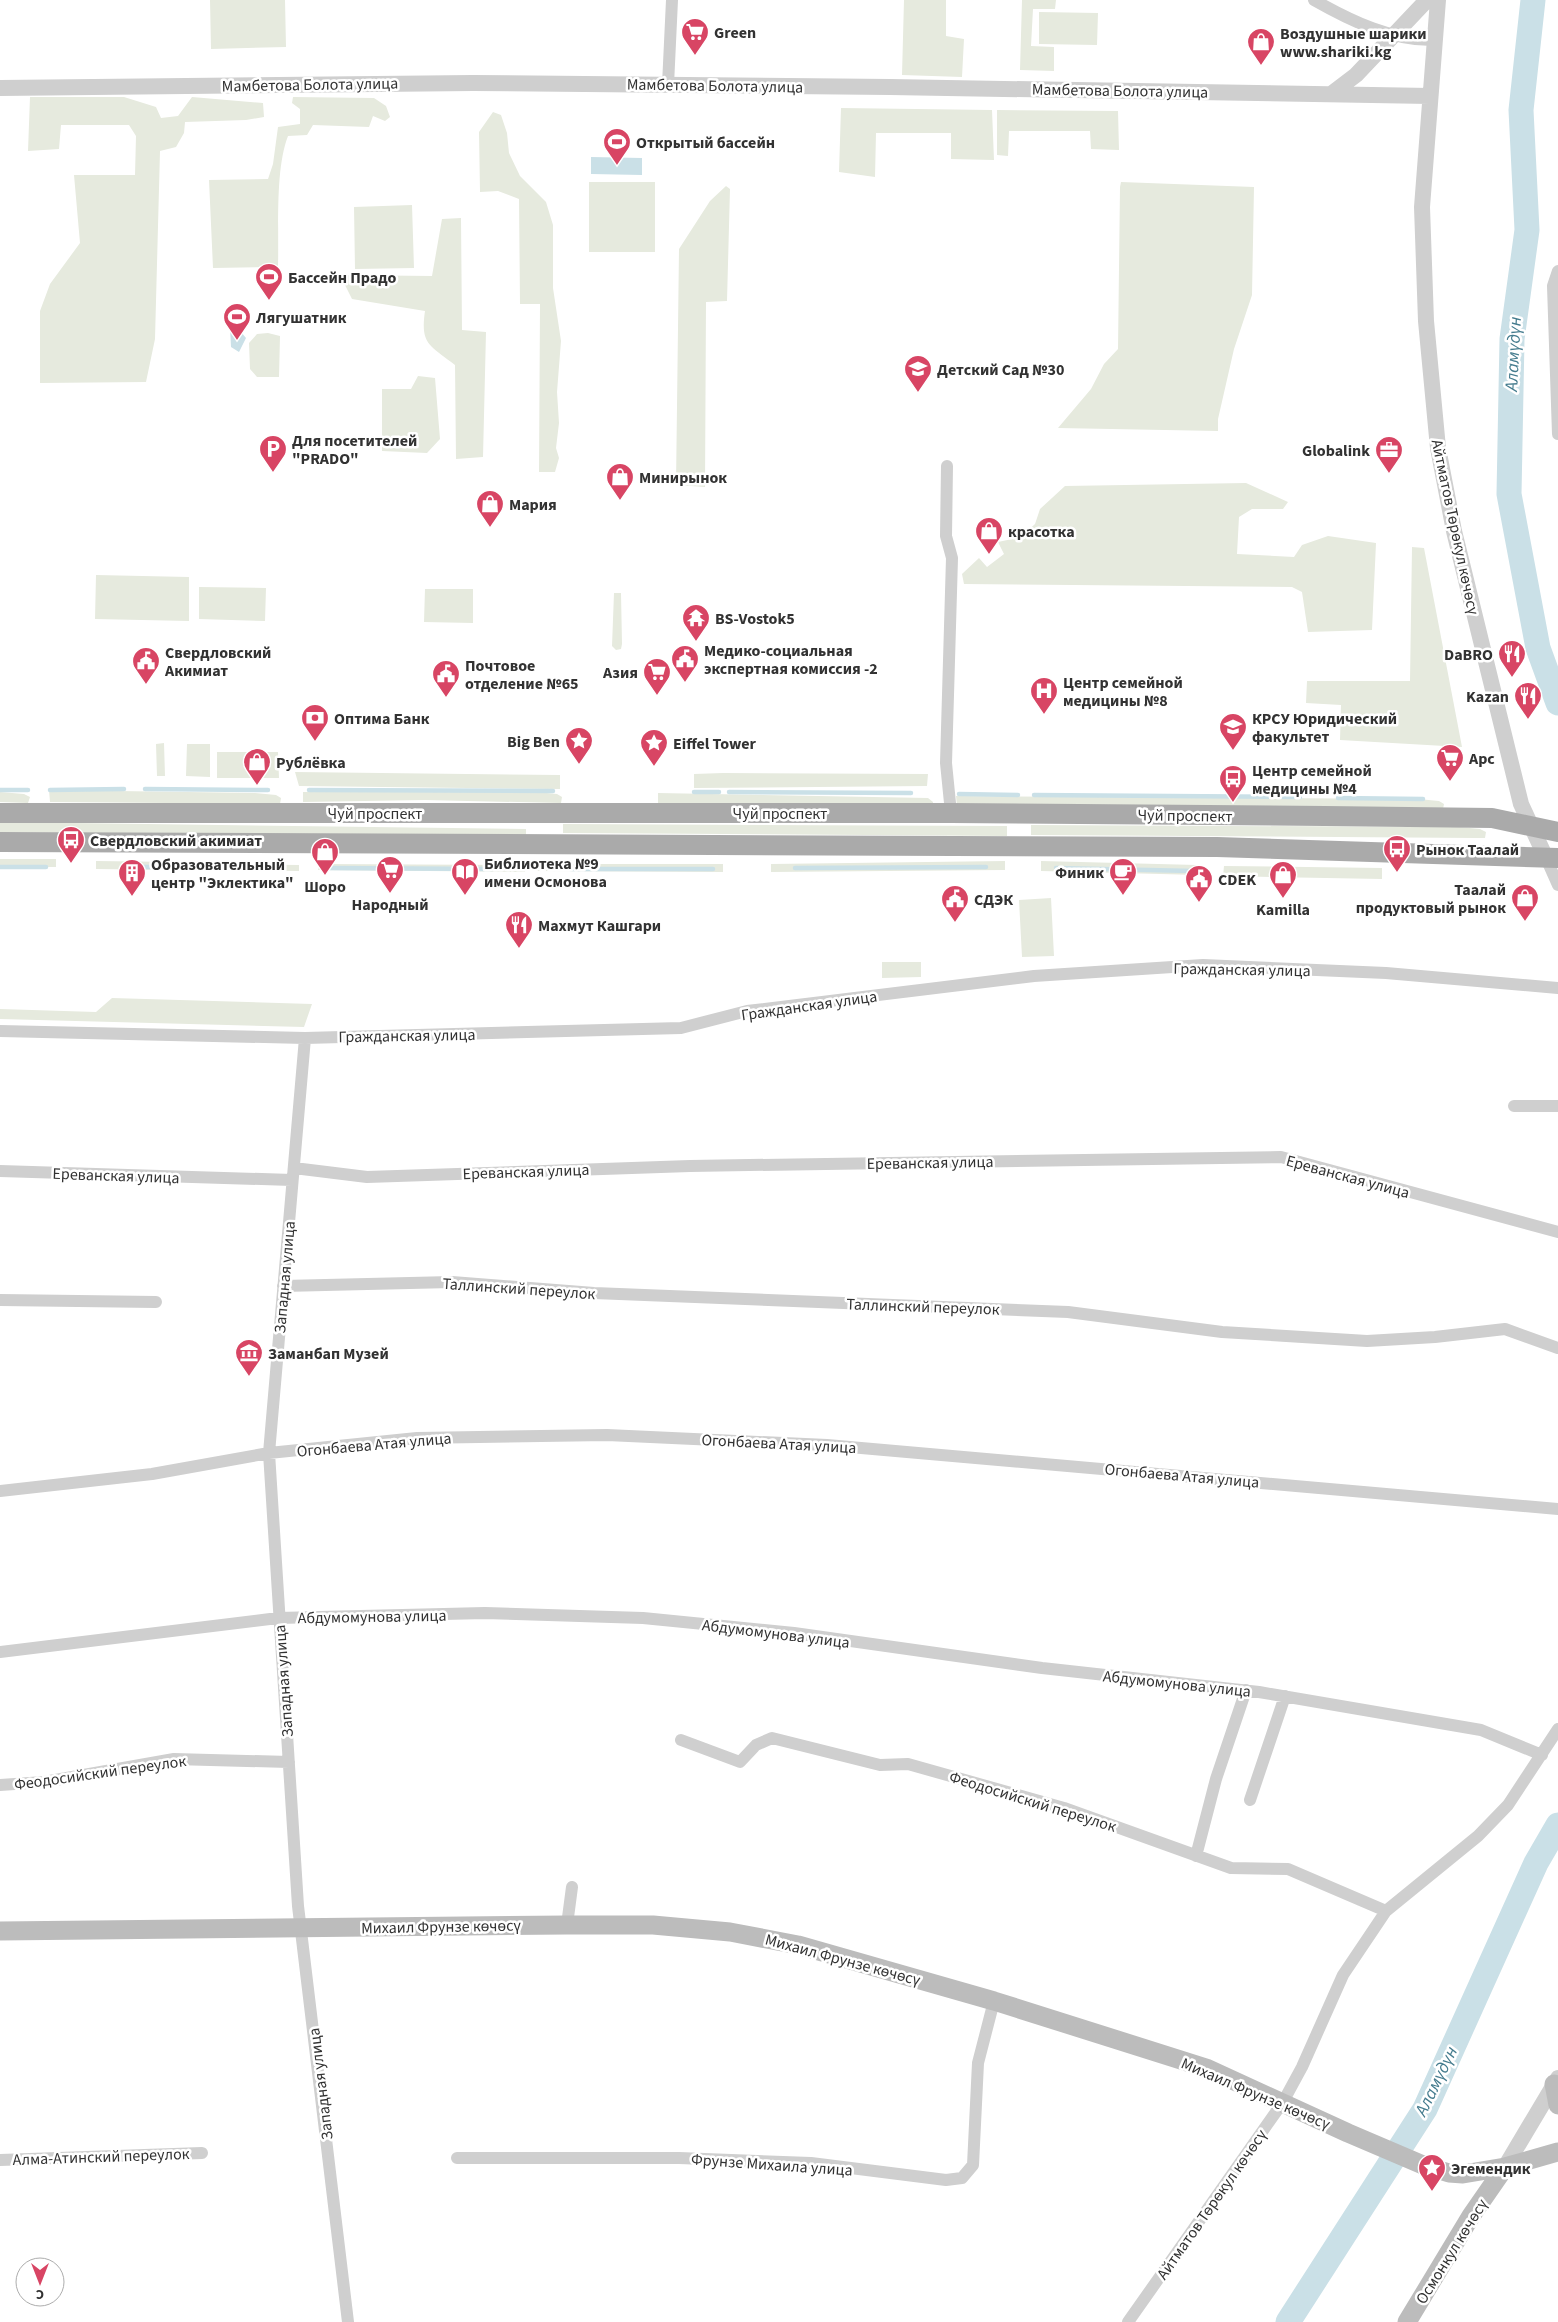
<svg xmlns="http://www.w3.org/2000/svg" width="1558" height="2322" font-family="'Source Sans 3',sans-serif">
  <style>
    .green { fill: #e6eade }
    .water { fill: #cae0e7 }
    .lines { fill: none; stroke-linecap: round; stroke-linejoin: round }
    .stream { stroke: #cae0e7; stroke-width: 4.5 }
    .river { stroke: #cae0e7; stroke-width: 25 }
    .minor { stroke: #cfcfcf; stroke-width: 12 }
    .tertiary { stroke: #cfcfcf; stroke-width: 16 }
    .secondary { stroke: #bcbcbc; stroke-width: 19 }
    .primary { stroke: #aaa; stroke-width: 20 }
    .labels { text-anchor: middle; stroke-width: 5; stroke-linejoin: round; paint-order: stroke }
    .poi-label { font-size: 16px; font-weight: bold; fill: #323232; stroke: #fff; text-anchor: start }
    .street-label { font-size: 16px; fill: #323232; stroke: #fff }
    .water-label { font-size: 18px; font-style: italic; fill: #457c8e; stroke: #fff }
  </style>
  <rect width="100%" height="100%" fill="#fff"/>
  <path class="green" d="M210 0H285L286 47 211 49Z
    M904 0H946V36L964 39 962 77 902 75Z
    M1022 0H1056L1055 9H1033L1031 46 1054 47V71L1020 70Z
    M1039 12 1098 13 1097 45 1039 44Z
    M30 97H124L156 107 161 118 178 116 192 97 263 103 264 117 246 120 185 122 184 133 176 147 160 151 155 339 146 382 40 383V311L50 284 80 243 74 175H135L136 136 129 125H61L59 149 28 151Z
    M293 97 374 98 386 106 390 117 385 121 373 116 369 127 313 125 307 135 288 136C275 169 279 230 278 267L213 268 209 180 268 179 273 164 278 127 300 124V109L292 103Z
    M841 108 992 110 994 160 951 159V133H876L875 177 839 172Z
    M997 110 1118 111 1119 150 1091 149 1090 131H1009L1008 156 997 155Z
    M493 112 501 115 507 133 509 153 520 176 546 202 553 225V288L561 341 557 392 559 423 556 448 559 458 555 472H539L540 304H520L519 199 498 191 480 192 479 132Z
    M589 182H655V252H589Z
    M1121 182 1254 187 1252 295 1234 349 1218 419V431L1058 428 1091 389 1104 364 1118 349 1120 187Z
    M726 186 730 189 727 301 706 302 705 487 676 485 679 249 710 201Z
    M412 205 414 268 355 269 354 207Z
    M461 218 462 330 486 332 483 457 456 459 455 365C430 345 420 345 425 311L352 299 340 275 432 276 442 219Z
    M268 333 280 336 279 377H257L250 369 249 343 257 334Z
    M418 376 435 378 440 439 427 453 382 451V389H411Z
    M1246 483 1288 502 1283 509H1252L1239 517 1237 554 1294 557 1302 545 1328 536 1376 543 1372 630 1308 632 1302 592 1292 587 964 584 962 574 979 558 987 567 1004 554 998 542 1021 537 1035 524 1040 509 1065 486Z
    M1412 547 1424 548 1462 747 1340 740 1341 705 1306 703 1307 681H1410Z
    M96 575 189 577V621L95 619Z
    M199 587 266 588 265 621 199 619Z
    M425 589H473V623L424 622Z
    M614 593H621L622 644 621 649 616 650 612 646Z
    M164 743 165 776H157L156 744Z
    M187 744H210V777L186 776Z
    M217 752H278L279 778H217Z
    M295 772 560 775V789L299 786Z
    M694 774 723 773 928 774 927 786 694 788Z
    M49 790 255 793 276 795 281 798 280 804 50 802Z
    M0 792 24 794 30 797 28 803 0 802Z
    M303 792H536L557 794 562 797 561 803 425 800 303 802Z
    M658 793 928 798 933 802V808L658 803Z
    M956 796 1418 799 1439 801 1444 804 1443 809 957 806Z
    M0 822 526 829V838L0 832Z
    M563 824 1007 826V836L563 833Z
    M1031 825 1459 827 1480 829 1486 832 1485 838H1476L1031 835Z
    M0 859H56V867H0Z
    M96 861 175 862V870L96 869Z
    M1005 861V870L771 872V864Z
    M1041 861 1197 865 1200 875 1041 871Z
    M189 864 299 865V871L189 870Z
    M320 864 526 865 525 872 318 870Z
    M533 864H723V872L533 871Z
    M1224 866 1382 868V879L1223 876Z
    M1051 898 1054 956 1022 957 1019 900Z
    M921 962V977L882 978V962Z
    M112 998 312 1004 304 1027 0 1019V1009L96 1012Z"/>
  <path class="water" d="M591 157 642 158V175L591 174Z
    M230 327 241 332 246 338 239 352 231 347Z"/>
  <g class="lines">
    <path class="stream" d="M145 789 268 790
      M0 790H28
      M50 790 124 789
      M309 790 553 791
      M694 792H719
      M729 792 911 793
      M959 794 1018 795
      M1034 795 1300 797
      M1338 798 1423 799
      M0 867H46
      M123 867H164
      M200 868H277
      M324 868 492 869
      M795 868 986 867
      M1056 868 1194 871
      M570 869H713"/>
    <path class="river" d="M1533 0 1521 110 1527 230 1512 339 1509 494 1538 648 1558 703
      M1288 2322 1425 2109 1536 1863 1558 1825"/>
    <path class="minor" d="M1314 0C1351 21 1392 41 1435 40
      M668 85 672 0
      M1558 271 1553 286 1558 434
      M947 466 946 536 952 558 946 763 951 813
      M1546 858 1558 885
      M0 1031 305 1038 681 1028 747 1011 1034 976 1203 965 1386 973 1558 988
      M305 1038 269 1453 298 1906 348 2322
      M1514 1106H1558
      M294 1168 367 1177 690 1166 1281 1157 1558 1232
      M0 1171 292 1180
      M283 1286 452 1282 594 1293 1068 1312 1222 1332 1367 1341 1435 1337 1505 1329 1558 1348
      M0 1300 156 1302
      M0 1491 152 1474 269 1453 417 1438 607 1435 827 1445 1558 1509
      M0 1652 278 1618 485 1613 643 1618 794 1633 1042 1668 1259 1692 1481 1730 1542 1755
      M681 1740 740 1762 756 1745 772 1738 880 1765 908 1764 1064 1808 1231 1868 1288 1869 1386 1911
      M0 1785 44 1782 174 1759 289 1762
      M1250 1800 1285 1696
      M1196 1856 1216 1779 1246 1690
      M567 1925 572 1887
      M457 2158H679L811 2163 946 2180 962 2178 973 2165 978 2063 994 2001
      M0 2160 202 2153
      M1128 2322 1283 2102 1302 2067 1343 1975 1386 1911 1478 1836 1508 1805 1558 1729"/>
    <path class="tertiary" d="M1438 0 1422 207 1426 321 1438 448 1454 531 1521 804 1546 858
      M0 88 473 83 890 87 1430 96
      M1331 94 1356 75 1427 0
      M1505 2167 1558 2078"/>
    <path class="secondary" d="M0 1931 567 1925H653L730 1932 798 1945 994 2001 1206 2068 1348 2133 1423 2165 1449 2173 1463 2174 1505 2167 1558 2152
      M1554 2084 1558 2105
      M1407 2322 1471 2216 1505 2167"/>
    <path class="primary" d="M0 813H951L1325 816 1492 818 1558 832
      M0 842 1217 847 1558 858"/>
  </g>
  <defs>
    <symbol id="supermarket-pin" viewBox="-11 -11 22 30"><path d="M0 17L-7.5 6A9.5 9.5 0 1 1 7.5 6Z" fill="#d84564" stroke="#fff"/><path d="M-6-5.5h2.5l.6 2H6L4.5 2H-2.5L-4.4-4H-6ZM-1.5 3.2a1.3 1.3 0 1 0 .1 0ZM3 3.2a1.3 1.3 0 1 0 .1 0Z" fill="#fff"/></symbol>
    <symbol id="shop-pin" viewBox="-11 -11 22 30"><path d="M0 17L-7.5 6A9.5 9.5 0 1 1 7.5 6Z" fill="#d84564" stroke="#fff"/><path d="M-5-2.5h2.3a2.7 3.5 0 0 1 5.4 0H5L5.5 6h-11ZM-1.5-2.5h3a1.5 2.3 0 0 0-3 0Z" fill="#fff"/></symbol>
    <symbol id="stadium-pin" viewBox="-11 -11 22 30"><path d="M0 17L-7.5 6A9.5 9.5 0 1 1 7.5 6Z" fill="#d84564" stroke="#fff"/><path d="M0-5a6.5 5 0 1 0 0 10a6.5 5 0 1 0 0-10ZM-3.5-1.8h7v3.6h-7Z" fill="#fff"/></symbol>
    <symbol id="school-pin" viewBox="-11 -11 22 30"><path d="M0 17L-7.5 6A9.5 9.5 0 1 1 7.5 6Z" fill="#d84564" stroke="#fff"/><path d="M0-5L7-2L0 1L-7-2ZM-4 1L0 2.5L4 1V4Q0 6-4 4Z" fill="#fff"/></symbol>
    <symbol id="parking-pin" viewBox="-11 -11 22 30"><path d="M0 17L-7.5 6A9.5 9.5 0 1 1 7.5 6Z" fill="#d84564" stroke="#fff"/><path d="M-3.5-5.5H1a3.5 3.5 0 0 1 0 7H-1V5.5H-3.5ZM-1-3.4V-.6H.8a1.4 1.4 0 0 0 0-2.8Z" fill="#fff"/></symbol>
    <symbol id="office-pin" viewBox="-11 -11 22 30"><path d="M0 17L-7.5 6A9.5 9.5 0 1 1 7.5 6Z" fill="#d84564" stroke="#fff"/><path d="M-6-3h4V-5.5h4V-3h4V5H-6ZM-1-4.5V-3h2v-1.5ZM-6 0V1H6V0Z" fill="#fff"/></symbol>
    <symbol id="temple-pin" viewBox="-11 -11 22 30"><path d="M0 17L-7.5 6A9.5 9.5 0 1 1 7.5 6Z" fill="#d84564" stroke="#fff"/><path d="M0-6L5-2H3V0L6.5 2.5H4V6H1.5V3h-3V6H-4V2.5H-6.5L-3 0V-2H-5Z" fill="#fff"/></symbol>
    <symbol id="restaurant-pin" viewBox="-11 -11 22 30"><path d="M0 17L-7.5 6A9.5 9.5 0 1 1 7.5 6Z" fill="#d84564" stroke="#fff"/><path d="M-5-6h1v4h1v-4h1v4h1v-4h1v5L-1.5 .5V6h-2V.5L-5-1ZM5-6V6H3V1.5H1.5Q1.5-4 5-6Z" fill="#fff"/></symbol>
    <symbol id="civic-pin" viewBox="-11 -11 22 30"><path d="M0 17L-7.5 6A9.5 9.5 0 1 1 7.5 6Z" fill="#d84564" stroke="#fff"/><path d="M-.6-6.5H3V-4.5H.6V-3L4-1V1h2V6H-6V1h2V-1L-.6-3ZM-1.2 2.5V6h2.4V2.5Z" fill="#fff"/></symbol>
    <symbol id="hospital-pin" viewBox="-11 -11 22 30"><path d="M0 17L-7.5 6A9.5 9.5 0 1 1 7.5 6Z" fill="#d84564" stroke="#fff"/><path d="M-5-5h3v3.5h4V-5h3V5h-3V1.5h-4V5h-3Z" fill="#fff"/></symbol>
    <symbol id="bank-pin" viewBox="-11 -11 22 30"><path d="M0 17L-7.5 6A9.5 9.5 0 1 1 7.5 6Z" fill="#d84564" stroke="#fff"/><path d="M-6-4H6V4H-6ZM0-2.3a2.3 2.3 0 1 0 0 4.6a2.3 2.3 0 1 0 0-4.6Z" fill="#fff"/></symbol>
    <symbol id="university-pin" viewBox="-11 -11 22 30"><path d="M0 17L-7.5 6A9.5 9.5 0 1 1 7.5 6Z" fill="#d84564" stroke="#fff"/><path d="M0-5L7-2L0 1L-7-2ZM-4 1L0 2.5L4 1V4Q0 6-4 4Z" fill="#fff"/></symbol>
    <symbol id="sight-pin" viewBox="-11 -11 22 30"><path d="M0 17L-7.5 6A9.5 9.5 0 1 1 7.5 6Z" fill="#d84564" stroke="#fff"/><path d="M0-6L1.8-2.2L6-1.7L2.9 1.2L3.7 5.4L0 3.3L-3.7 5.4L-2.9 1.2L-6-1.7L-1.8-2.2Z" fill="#fff"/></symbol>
    <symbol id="bus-pin" viewBox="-11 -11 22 30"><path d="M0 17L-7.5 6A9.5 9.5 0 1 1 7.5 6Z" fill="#d84564" stroke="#fff"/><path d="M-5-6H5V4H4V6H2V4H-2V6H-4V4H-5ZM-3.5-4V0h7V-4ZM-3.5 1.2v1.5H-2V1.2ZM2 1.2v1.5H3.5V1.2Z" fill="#fff"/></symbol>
    <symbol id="library-pin" viewBox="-11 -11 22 30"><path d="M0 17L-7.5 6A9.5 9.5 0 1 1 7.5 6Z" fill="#d84564" stroke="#fff"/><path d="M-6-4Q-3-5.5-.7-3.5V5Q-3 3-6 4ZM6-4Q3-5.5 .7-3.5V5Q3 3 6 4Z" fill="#fff"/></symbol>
    <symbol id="cafe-pin" viewBox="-11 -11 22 30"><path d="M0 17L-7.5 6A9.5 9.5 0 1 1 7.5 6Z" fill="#d84564" stroke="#fff"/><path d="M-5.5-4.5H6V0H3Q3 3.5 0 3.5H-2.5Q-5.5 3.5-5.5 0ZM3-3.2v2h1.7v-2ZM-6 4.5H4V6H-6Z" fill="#fff"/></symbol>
    <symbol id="building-pin" viewBox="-11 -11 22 30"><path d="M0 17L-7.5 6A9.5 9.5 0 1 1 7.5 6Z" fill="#d84564" stroke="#fff"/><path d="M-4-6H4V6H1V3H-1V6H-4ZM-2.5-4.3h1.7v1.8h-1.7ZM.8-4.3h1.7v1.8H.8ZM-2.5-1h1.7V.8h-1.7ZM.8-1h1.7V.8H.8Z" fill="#fff"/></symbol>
    <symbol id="museum-pin" viewBox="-11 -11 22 30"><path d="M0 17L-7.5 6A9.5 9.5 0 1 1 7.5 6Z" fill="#d84564" stroke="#fff"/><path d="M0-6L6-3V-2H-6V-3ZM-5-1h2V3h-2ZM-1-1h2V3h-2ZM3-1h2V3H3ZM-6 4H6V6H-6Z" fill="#fff"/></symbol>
  </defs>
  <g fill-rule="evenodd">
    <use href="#supermarket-pin" x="679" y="16" width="32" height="43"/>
    <use href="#shop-pin" x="1245" y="26" width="32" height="43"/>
    <use href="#stadium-pin" x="601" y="126" width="32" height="43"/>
    <use href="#stadium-pin" x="253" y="261" width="32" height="43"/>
    <use href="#stadium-pin" x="221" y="301" width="32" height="43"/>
    <use href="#school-pin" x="902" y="353" width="32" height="43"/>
    <use href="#parking-pin" x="257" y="433" width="32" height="43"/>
    <use href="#office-pin" x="1373" y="434" width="32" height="43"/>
    <use href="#shop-pin" x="604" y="461" width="32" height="43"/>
    <use href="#shop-pin" x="474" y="488" width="32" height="43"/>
    <use href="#shop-pin" x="973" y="515" width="32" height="43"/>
    <use href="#temple-pin" x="680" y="602" width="32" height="43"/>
    <use href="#restaurant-pin" x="1496" y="638" width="32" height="43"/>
    <use href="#civic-pin" x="669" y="643" width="32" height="43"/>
    <use href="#civic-pin" x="130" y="645" width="32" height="43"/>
    <use href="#supermarket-pin" x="641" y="656" width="32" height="43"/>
    <use href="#civic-pin" x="430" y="658" width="32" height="43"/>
    <use href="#hospital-pin" x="1028" y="675" width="32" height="43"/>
    <use href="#restaurant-pin" x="1512" y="680" width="32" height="43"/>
    <use href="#bank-pin" x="299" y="702" width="32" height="43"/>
    <use href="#university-pin" x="1217" y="711" width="32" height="43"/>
    <use href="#sight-pin" x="563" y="725" width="32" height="43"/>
    <use href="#sight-pin" x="638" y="727" width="32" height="43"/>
    <use href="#supermarket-pin" x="1434" y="742" width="32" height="43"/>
    <use href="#shop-pin" x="241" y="746" width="32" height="43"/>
    <use href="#bus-pin" x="1217" y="763" width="32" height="43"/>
    <use href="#bus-pin" x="55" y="824" width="32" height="43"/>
    <use href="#bus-pin" x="1381" y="833" width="32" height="43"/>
    <use href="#shop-pin" x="309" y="836" width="32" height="43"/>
    <use href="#supermarket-pin" x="374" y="854" width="32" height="43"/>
    <use href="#library-pin" x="449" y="856" width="32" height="43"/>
    <use href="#cafe-pin" x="1107" y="856" width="32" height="43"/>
    <use href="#building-pin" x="116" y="857" width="32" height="43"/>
    <use href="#shop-pin" x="1267" y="859" width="32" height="43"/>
    <use href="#civic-pin" x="1183" y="863" width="32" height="43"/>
    <use href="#shop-pin" x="1509" y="882" width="32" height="43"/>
    <use href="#civic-pin" x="939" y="883" width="32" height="43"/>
    <use href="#restaurant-pin" x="503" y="909" width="32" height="43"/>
    <use href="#museum-pin" x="233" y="1337" width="32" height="43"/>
    <use href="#sight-pin" x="1416" y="2152" width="32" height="43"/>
  </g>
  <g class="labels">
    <g class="poi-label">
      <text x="714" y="38">Green</text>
      <text x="1280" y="39">Воздушные шарики<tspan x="1280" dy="18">www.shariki.kg</tspan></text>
      <text x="636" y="148">Открытый бассейн</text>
      <text x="288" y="283">Бассейн Прадо</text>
      <text x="256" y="323">Лягушатник</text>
      <text x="937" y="375">Детский Сад №30</text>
      <text x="292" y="446">Для посетителей<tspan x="292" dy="18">"PRADO"</tspan></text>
      <text x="1370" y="456" text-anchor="end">Globalink</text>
      <text x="639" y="483">Минирынок</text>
      <text x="509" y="510">Мария</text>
      <text x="1008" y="537">красотка</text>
      <text x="715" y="624">BS-Vostok5</text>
      <text x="704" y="656">Медико-социальная<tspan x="704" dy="18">экспертная комиссия -2</tspan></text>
      <text x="165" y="658">Свердловский<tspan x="165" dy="18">Акимиат</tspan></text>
      <text x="1493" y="660" text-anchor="end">DaBRO</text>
      <text x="465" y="671">Почтовое<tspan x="465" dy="18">отделение №65</tspan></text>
      <text x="638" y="678" text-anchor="end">Азия</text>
      <text x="1063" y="688">Центр семейной<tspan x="1063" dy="18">медицины №8</tspan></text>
      <text x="1509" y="702" text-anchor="end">Kazan</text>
      <text x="334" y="724">Оптима Банк</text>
      <text x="1252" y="724">КРСУ Юридический<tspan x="1252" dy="18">факультет</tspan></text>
      <text x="560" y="747" text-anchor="end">Big Ben</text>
      <text x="673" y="749">Eiffel Tower</text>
      <text x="1469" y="764">Арс</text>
      <text x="276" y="768">Рублёвка</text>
      <text x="1252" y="776">Центр семейной<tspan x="1252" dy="18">медицины №4</tspan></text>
      <text x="90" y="846">Свердловский акимиат</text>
      <text x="1416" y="855">Рынок Таалай</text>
      <text x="484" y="869">Библиотека №9<tspan x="484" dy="18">имени Осмонова</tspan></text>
      <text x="151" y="870">Образовательный<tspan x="151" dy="18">центр "Эклектика"</tspan></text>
      <text x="1104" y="878" text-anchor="end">Финик</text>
      <text x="1218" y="885">CDEK</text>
      <text x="325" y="892" text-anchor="middle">Шоро</text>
      <text x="1506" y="895" text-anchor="end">Таалай<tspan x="1506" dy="18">продуктовый рынок</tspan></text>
      <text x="974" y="905">СДЭК</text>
      <text x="390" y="910" text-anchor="middle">Народный</text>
      <text x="1283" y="915" text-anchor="middle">Kamilla</text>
      <text x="538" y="931">Махмут Кашгари</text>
      <text x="268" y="1359">Заманбап Музей</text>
      <text x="1451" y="2174">Эгемендик</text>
    </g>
    <g class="street-label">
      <text transform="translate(310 84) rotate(-1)" y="6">Мамбетова Болота улица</text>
      <text transform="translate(715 85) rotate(1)" y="6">Мамбетова Болота улица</text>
      <text transform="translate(1120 90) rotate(1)" y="6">Мамбетова Болота улица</text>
      <text transform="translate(1456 527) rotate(78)" y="6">Айтматов Төрөкул көчөсү</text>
      <text x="375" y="819">Чуй проспект</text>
      <text x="780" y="819">Чуй проспект</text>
      <text transform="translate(1185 815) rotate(1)" y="6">Чуй проспект</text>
      <text transform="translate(1242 969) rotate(1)" y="6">Гражданская улица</text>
      <text transform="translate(809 1005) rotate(-8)" y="6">Гражданская улица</text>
      <text transform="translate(407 1035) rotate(-1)" y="6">Гражданская улица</text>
      <text transform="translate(930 1162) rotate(-1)" y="6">Ереванская улица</text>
      <text transform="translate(526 1171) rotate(-2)" y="6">Ереванская улица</text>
      <text transform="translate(116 1175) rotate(2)" y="6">Ереванская улица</text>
      <text transform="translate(1348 1176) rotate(15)" y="6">Ереванская улица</text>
      <text transform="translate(284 1277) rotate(-85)" y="6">Западная улица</text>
      <text transform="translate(519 1288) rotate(4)" y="6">Таллинский переулок</text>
      <text transform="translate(923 1306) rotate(2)" y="6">Таллинский переулок</text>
      <text transform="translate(779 1443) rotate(3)" y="6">Огонбаева Атая улица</text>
      <text transform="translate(374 1444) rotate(-5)" y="6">Огонбаева Атая улица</text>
      <text transform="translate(1182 1475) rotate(5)" y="6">Огонбаева Атая улица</text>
      <text transform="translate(372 1616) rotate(-1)" y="6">Абдумомунова улица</text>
      <text transform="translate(776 1633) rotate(7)" y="6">Абдумомунова улица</text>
      <text transform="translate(283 1681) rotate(-94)" y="6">Западная улица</text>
      <text transform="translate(1177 1683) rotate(6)" y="6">Абдумомунова улица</text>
      <text transform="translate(100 1772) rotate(-8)" y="6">Феодосийский переулок</text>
      <text transform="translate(1033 1801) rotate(17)" y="6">Феодосийский переулок</text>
      <text transform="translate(441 1926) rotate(-1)" y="6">Михаил Фрунзе көчөсү</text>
      <text transform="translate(843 1959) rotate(15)" y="6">Михаил Фрунзе көчөсү</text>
      <text transform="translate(320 2084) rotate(-97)" y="6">Западная улица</text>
      <text transform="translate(1256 2093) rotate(23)" y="6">Михаил Фрунзе көчөсү</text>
      <text transform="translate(101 2156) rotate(-2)" y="6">Алма-Атинский переулок</text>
      <text transform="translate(772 2164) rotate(4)" y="6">Фрунзе Михаила улица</text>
      <text transform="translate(1211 2204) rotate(-55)" y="6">Айтматов Төрөкул көчөсү</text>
      <text transform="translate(1451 2251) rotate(-58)" y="6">Осмонкул көчөсү</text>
    </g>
    <g class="water-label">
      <text transform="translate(1513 354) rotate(-87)" y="6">Аламүдүн</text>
      <text transform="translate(1436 2081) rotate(-64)" y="6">Аламүдүн</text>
    </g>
  </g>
  <g transform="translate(40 2282) rotate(180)"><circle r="24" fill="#ffffff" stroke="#adadad"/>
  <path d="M0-4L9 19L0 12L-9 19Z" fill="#d84564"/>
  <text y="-8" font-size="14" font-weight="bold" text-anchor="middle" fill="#323232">С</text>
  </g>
</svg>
